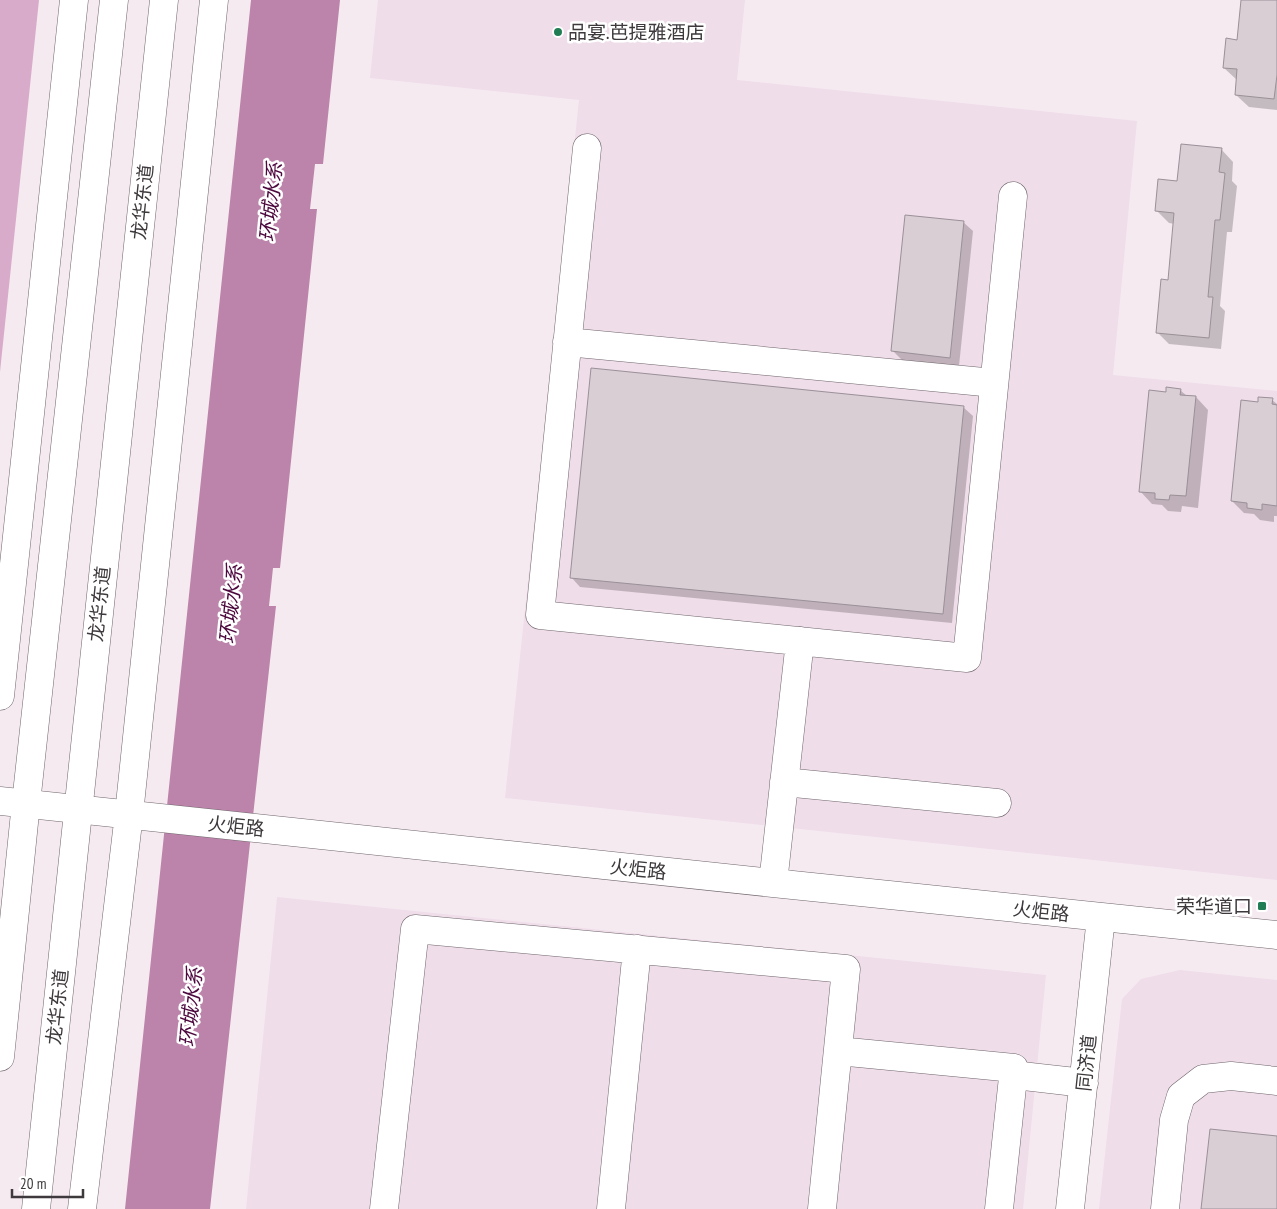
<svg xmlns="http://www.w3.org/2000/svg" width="1277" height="1209" font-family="'PT Sans Narrow','Noto Sans SC',sans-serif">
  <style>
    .built { fill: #efdde9 }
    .green { fill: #d9abca }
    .water { fill: #bc84aa }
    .shadow { fill: #0003 }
    .building { fill: #daced5; stroke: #9a9097 }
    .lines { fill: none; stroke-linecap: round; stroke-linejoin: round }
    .minor-casing { stroke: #6f656b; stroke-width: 29 }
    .major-casing { stroke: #6f656b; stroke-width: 29 }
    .minor { stroke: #fff; stroke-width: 28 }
    .major { stroke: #fff; stroke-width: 28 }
    .poi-dot { fill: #217d53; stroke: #fff; stroke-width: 2 }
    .labels { text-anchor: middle; stroke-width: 5; stroke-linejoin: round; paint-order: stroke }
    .poi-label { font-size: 19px; fill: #3d393c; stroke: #fff; text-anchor: start }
    .street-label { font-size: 19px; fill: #3d393c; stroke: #fff }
    .water-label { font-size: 20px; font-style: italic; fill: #4d083e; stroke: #fff }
  </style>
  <rect width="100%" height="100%" fill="#f6eaf1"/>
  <path class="built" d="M378 0H745L737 80 1137 121 1113 375 1277 391V880L1066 857 505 798 579 100 370 78Z
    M277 897 1046 975 1023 1209H246Z
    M1180 970 1277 980V1209H1099L1122 999 1141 979Z"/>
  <path class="green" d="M0 0H39L0 372Z"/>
  <path class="water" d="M251 0H340L323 164H315L310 209H317L280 568H273L269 606H276L210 1209H125Z"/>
  <path class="shadow" d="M1243 0H1277V110L1249 107 1236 95 1237 80 1224 68 1239 41Z
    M1221 149 1233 162 1232 181 1237 186 1232 232H1227L1220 306 1225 311 1221 349 1169 344 1157 332 1169 281 1175 224 1169 223 1157 211 1178 182Z
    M963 222 973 231 959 366 902 360 893 351Z
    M1180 390 1187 396 1196 397 1208 410 1198 508 1182 506 1181 512 1168 511 1162 505 1152 504 1140 491 1167 393Z
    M1272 400 1277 404V516H1274V522L1260 520 1254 514 1244 513 1232 501 1259 403Z
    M963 407 973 416 952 623 580 587 571 577Z"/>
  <path class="building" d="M1241 0H1277V75L1274 99 1235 95 1237 69 1223 68 1226 38 1237 40Z
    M1181 144 1222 148 1219 172 1225 173 1220 220H1215L1208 297H1213L1209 338 1156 333 1161 279 1168 280 1174 213 1155 211 1158 179 1177 181Z
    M905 215 964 221 950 358 891 351Z
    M591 368 964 406 943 614 570 578Z
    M1166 387 1181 389 1180 395 1196 396 1186 496 1170 495 1169 500 1155 499V493L1139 492 1149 390 1166 392Z
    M1258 397 1273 398 1272 404 1277 405V506L1262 504V510L1247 508V503L1231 501 1241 400 1258 402Z
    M1210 1129 1277 1136V1209H1201Z"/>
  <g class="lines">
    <defs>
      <path id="minor" d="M587 148 540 615 967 658 1013 196
        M567 342 994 383
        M0 696 74 0
        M784 782 997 803
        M0 801 773 883 1277 935
        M773 883 800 641
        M838 1051 1014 1068 999 1209
        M1014 1075 1084 1083
        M82 1209 129 814 214 0
        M384 1209 415 929 846 969 822 1209
        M611 1209 637 949
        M1070 1209 1101 917
        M1165 1209 1174 1120 1181 1096 1203 1079 1231 1076 1277 1081"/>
      <path id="major" d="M0 1057 26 803 114 0
        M36 1209 164 0"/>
    </defs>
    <use href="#minor" class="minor-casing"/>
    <use href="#major" class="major-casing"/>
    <use href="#minor" class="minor"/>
    <use href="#major" class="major"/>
  </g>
  <g class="poi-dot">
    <circle cx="558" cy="32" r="5"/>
    <rect x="1257" y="901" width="10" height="10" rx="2.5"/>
  </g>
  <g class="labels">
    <g class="poi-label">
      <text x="568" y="39">品宴.芭提雅酒店</text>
      <text x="1252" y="913" text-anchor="end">荣华道口</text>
    </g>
    <g class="street-label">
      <text transform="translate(142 202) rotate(-84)" y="7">龙华东道</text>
      <text transform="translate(99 604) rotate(-84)" y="7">龙华东道</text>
      <text transform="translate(236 826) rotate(6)" y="7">火炬路</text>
      <text transform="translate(638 869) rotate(6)" y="7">火炬路</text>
      <text transform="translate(1041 911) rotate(6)" y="7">火炬路</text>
      <text transform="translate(57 1007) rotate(-84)" y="7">龙华东道</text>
      <text transform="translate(1086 1063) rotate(-84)" y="7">同济道</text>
    </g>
    <g class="water-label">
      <text transform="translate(271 202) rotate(-84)" y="7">环城水系</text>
      <text transform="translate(231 604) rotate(-84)" y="7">环城水系</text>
      <text transform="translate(191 1007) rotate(-84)" y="7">环城水系</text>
    </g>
  </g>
  <path d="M12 1189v8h71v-8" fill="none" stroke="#3d393c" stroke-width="2.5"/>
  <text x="20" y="1189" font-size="15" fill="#3d393c" stroke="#ffffff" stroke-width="4" paint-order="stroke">20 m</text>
</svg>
